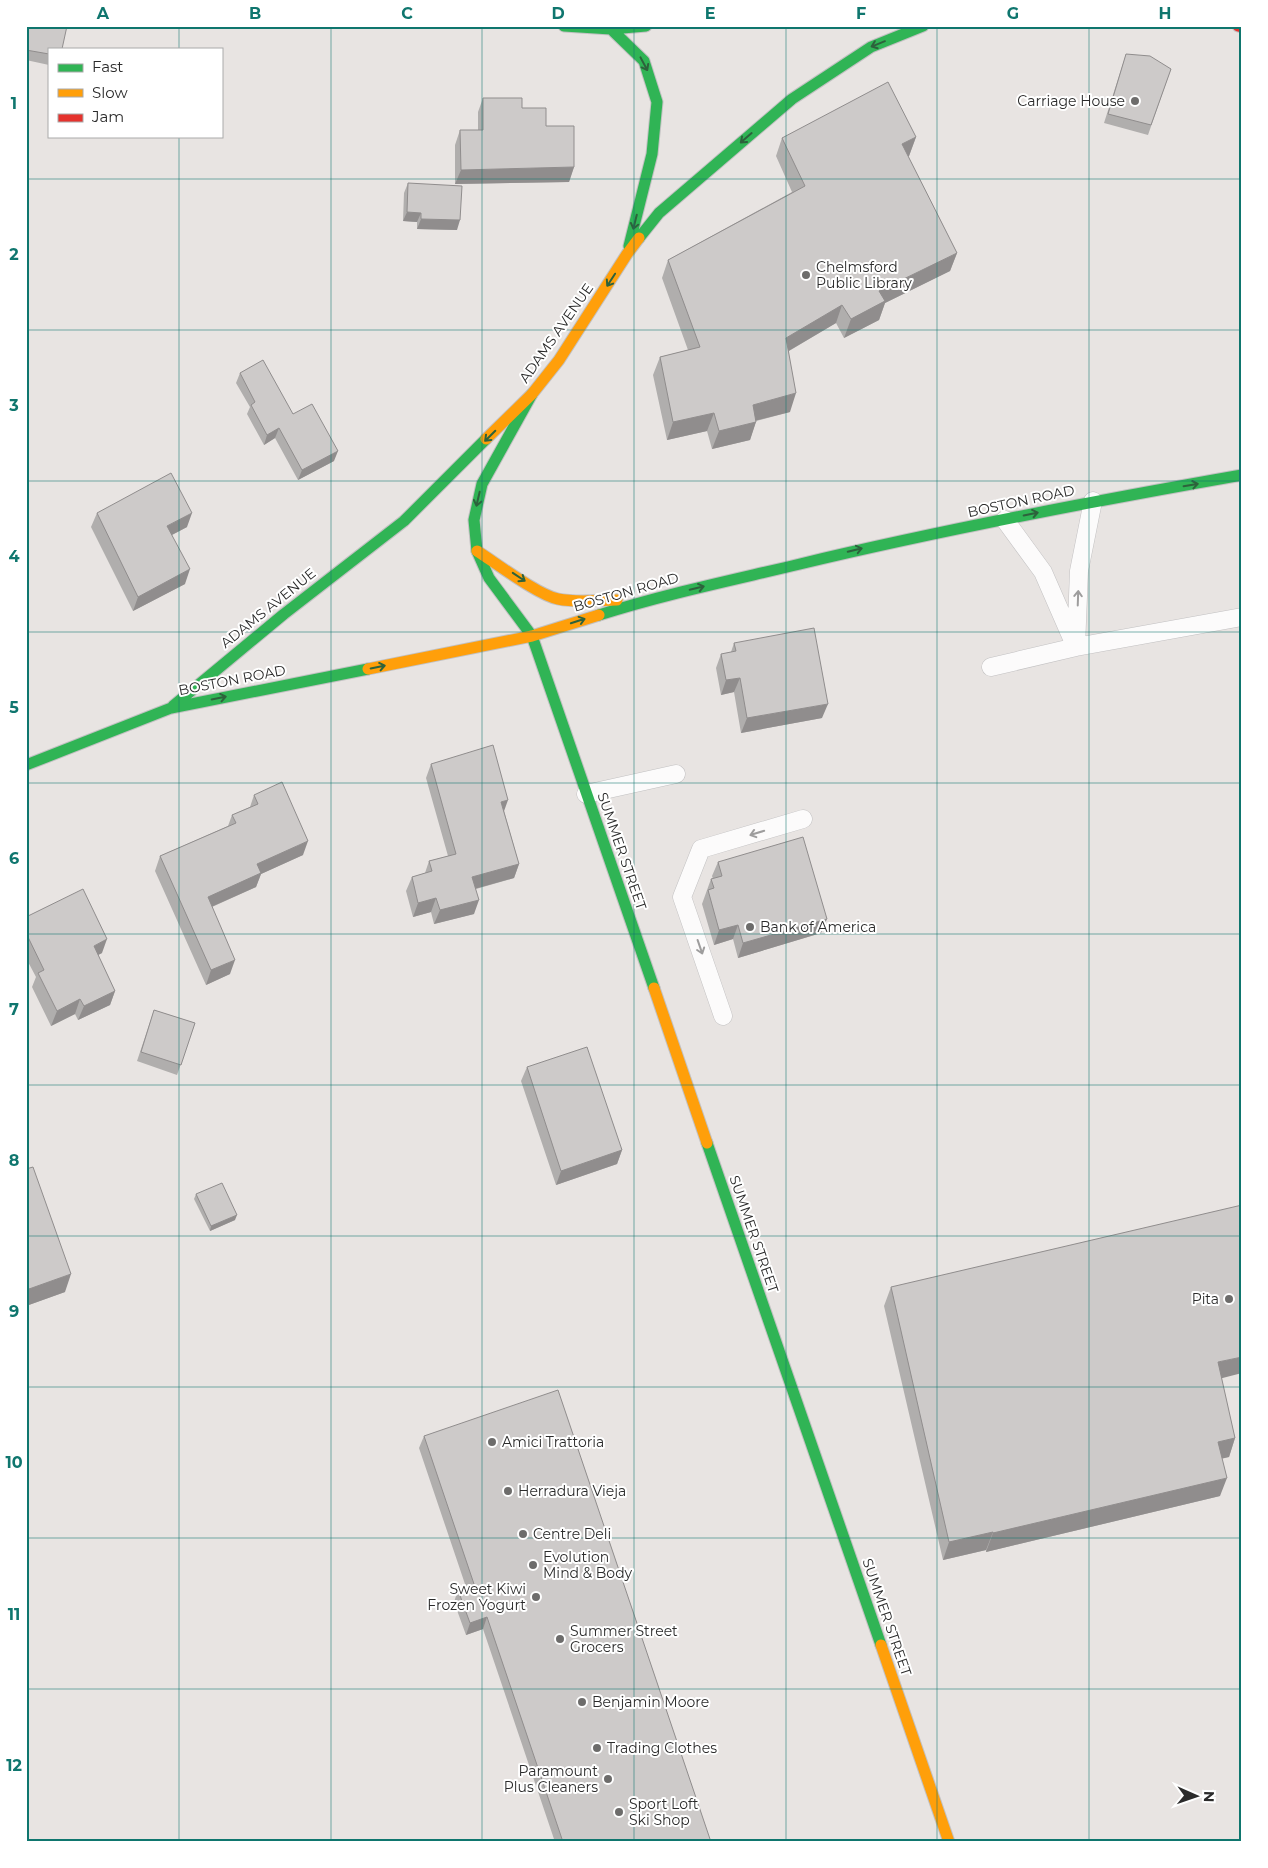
<svg xmlns="http://www.w3.org/2000/svg" width="1268" height="1868" font-family="Montserrat,sans-serif">
  <style>
    .lines { fill: none; stroke-linecap: round; stroke-linejoin: round }
    .lane-casing { stroke: #c2c1c2; stroke-width: 19 }
    .fast-casing { stroke: #c2c1c2; stroke-width: 13 }
    .slow-casing { stroke: #c2c1c2; stroke-width: 13 }
    .jam-casing { stroke: #c2c1c2; stroke-width: 13 }
    .lane { stroke: #fcfbfb; stroke-width: 18 }
    .fast { stroke: #30b455; stroke-width: 11 }
    .slow { stroke: #ff9f0a; stroke-width: 11 }
    .jam { stroke: #e5322d; stroke-width: 11 }
    .wall { fill: #b0aead }
    .shaded-wall { fill: #908d8d }
    .building { fill: #cdcac9; stroke: #908d8d }
    .oneway { stroke: #2d623c }
    .oneway2 { stroke: #9e9d9d }
    .grid { fill: none; stroke: #0f766e; stroke-width: 1; stroke-opacity: 0.55 }
    .poi-dot { fill: #6d6c6b; stroke: #fff; stroke-width: 2 }
    .labels { text-anchor: middle; stroke-width: 4; stroke-linejoin: round; paint-order: stroke }
    .poi-label { font-size: 14px; fill: #2b2b2b; stroke: #fff; text-anchor: start }
    .street-label { font-size: 14px; fill: #2b2b2b; stroke: #fff }
    .neatline { fill: none; stroke: #0f766e; stroke-width: 2 }
    .grid-label { font-size: 16px; text-anchor: middle; font-weight: bold; fill: #0f766e }
  </style>
  <rect width="100%" height="100%" fill="#e8e4e2"/>
  <g class="lines">
    <defs>
      <path id="lane" d="M1005 520 1043 572 1074 643
        M1076 647 1079 571 1093 501
        M991 667 1076 647 1242 617
        M586 794 676 774
        M723 1016 682 897 701 849 803 819"/>
      <path id="fast" d="M564 26 611 29 646 26
        M611 29 644 61 657 102 652 154 629 246
        M639 238 659 213 792 99 871 47 923 26
        M532 394 482 484 474 520 477 551 489 578 532 636 654 988
        M599 615C665 594 733 580 800 564 946 529 1094 501 1242 475
        M173 706 284 614 404 521 486 439
        M26 765 171 708 368 669
        M707 1143 881 1645"/>
      <path id="slow" d="M486 439 532 394 559 360 627 254 639 238
        M477 551C496 563 538 595 558 599 577 603 598 600 617 600
        M368 669 532 636 599 615
        M654 988 707 1143
        M881 1645 949 1842"/>
      <path id="jam" d="M1238 26 1242 27"/>
    </defs>
    <use href="#lane" class="lane-casing"/>
    <use href="#fast" class="fast-casing"/>
    <use href="#slow" class="slow-casing"/>
    <use href="#jam" class="jam-casing"/>
    <use href="#lane" class="lane"/>
    <use href="#fast" class="fast"/>
    <use href="#slow" class="slow"/>
    <use href="#jam" class="jam"/>
  </g>
  <path class="wall" d="M26 26 49 49V65L26 60Z
    M1126 54 1171 69 1148 135 1104 123Z
    M483 98 522 108 546 126 574 167 569 182 455 184V145L460 130H478V112Z
    M916 137 909 156H908L957 253 950 271 885 303 879 320 844 338 836 323 789 351 790 412 756 421 750 440 712 449 707 431 667 440 653 375 660 357 688 350 662 278 668 260 792 192 776 156 782 138Z
    M408 183 457 230 417 229V222L403 221 404 193Z
    M240 373 293 414 334 461 298 480 275 438 264 445 247 414 250 407 236 383Z
    M97 513 187 527 172 535 185 584 133 611 91 527Z
    M734 643 822 718 741 733 734 692 721 695 716 668 721 654 731 652Z
    M431 764 504 811 519 864 514 878 476 889 474 914 434 924 431 912 413 917 406 891 412 877 425 873 429 861 448 856 426 778Z
    M254 795 303 855 261 874 256 887 212 907 230 974 206 985 155 871 160 856 228 826 232 815 250 807Z
    M718 862 821 933 738 958 733 939 714 945 702 904 711 879H713L712 876Z
    M26 917 102 953 98 955 115 991 110 1005 78 1020 75 1014 51 1026 32 987 36 977 26 958Z
    M154 1010 195 1023 177 1075 137 1061Z
    M527 1067 622 1150 617 1164 556 1185 521 1081Z
    M26 1169 65 1292 26 1306Z
    M196 1194 235 1220 210 1231 194 1199Z
    M891 1287 1221 1378 1235 1438 1229 1457 1222 1458 1220 1496 986 1552V1550L943 1560 884 1306Z
    M424 1436 711 1842H555L483 1629 466 1635 454 1602 458 1590 466 1587 419 1448Z"/>
  <path class="shaded-wall" d="M916 137 909 156 895 162 902 144Z
    M574 167 569 182 455 184 461 170Z
    M407 212 421 213 417 222 403 221Z
    M421 219 460 220 457 230 417 229Z
    M957 253 950 271 885 303 879 320 844 338 851 319 879 291Z
    M842 305 836 323 780 356 786 338Z
    M796 393 790 412 746 423 753 405Z
    M714 413 707 431 667 440 673 422Z
    M756 422 750 440 712 449 719 431Z
    M279 428 275 438 264 445 267 435Z
    M338 451 334 461 298 480 302 470Z
    M192 513 187 527 162 540 167 526Z
    M190 569 185 584 133 611 138 597Z
    M740 678 734 692 721 695 726 680Z
    M828 704 822 718 741 733 747 718Z
    M508 800 503 814 501 802Z
    M308 841 303 855 261 874 256 887 202 911 208 897 257 864Z
    M519 864 514 878 467 891 472 877Z
    M436 898 431 912 413 917 418 903Z
    M479 900 474 914 434 924 440 910Z
    M827 919 821 933 738 958 743 943Z
    M738 925 733 939 714 945 719 930Z
    M107 939 102 953 88 960 94 946Z
    M235 960 230 974 206 985 211 970Z
    M115 991 110 1005 78 1020 84 1006Z
    M80 999 75 1014 51 1026 57 1011Z
    M622 1150 617 1164 556 1185 561 1171Z
    M237 1215 235 1220 210 1231 211 1226Z
    M71 1274 65 1292 26 1306V1296L29 1289Z
    M1242 1357V1373L1211 1381 1218 1362Z
    M1235 1438 1229 1457 1212 1461 1218 1442Z
    M1227 1478 1220 1496 986 1552 993 1533Z
    M993 1532 986 1550 943 1560 949 1542Z
    M487 1617 483 1629 466 1635 470 1623Z"/>
  <path class="building" d="M26 26H67L62 49H49V54L26 50Z
    M1126 54 1150 56 1171 69 1151 125 1108 114Z
    M888 82 916 137 902 144 957 253 879 291 885 301 851 319 842 305 786 338 796 393 753 405 756 422 719 431 714 413 673 422 660 357 700 347 668 260 805 186 782 138Z
    M483 98H522V108H546V126H574V167L461 170 460 130H483Z
    M408 183 462 186 460 220 421 219V213L407 212Z
    M263 360 293 414 312 404 338 451 302 470 279 428 267 435 251 405 255 402 240 373Z
    M171 473 192 513 167 526 190 569 138 597 97 513Z
    M814 628 828 704 747 718 740 678 726 680 721 654 736 651 734 643Z
    M493 745 508 800 501 802 519 864 472 877 479 900 440 910 436 898 418 903 412 877 432 871 429 861 456 854 431 764Z
    M282 782 308 841 257 864 261 873 208 897 235 960 211 970 160 856 236 823 232 815 258 804 254 795Z
    M803 837 827 919 743 943 738 925 719 930 708 890 714 888 711 879 722 876 718 862Z
    M83 889 107 939 94 946 115 991 84 1006 80 999 57 1011 38 973 44 970 26 933V917Z
    M154 1010 195 1023 181 1065 141 1052Z
    M587 1047 622 1150 561 1171 527 1067Z
    M33 1167 71 1274 29 1289 26 1283V1169Z
    M222 1183 237 1215 211 1226 196 1194Z
    M1242 1205V1357L1218 1362 1235 1438 1218 1442 1227 1478 993 1533V1532L949 1542 891 1287Z
    M558 1390 711 1842H563L487 1617 470 1623 458 1590 474 1584 424 1436Z"/>
  <defs><path id="oneway-shaft" d="M-6 0H5M1.5-3L5.5 0L1.5 3" fill="none" stroke-width="1.6" stroke-linecap="round" stroke-linejoin="round" transform="scale(1.25)"/></defs>
  <g class="oneway">
    <use href="#oneway-shaft" transform="translate(878 44) rotate(158)"/>
    <use href="#oneway-shaft" transform="translate(644 64) rotate(62)"/>
    <use href="#oneway-shaft" transform="translate(746 138) rotate(139)"/>
    <use href="#oneway-shaft" transform="translate(635 222) rotate(104)"/>
    <use href="#oneway-shaft" transform="translate(611 280) rotate(123)"/>
    <use href="#oneway-shaft" transform="translate(490 436) rotate(135)"/>
    <use href="#oneway-shaft" transform="translate(1191 485) rotate(-9)"/>
    <use href="#oneway-shaft" transform="translate(478 499) rotate(103)"/>
    <use href="#oneway-shaft" transform="translate(1031 514) rotate(-12)"/>
    <use href="#oneway-shaft" transform="translate(855 550) rotate(-14)"/>
    <use href="#oneway-shaft" transform="translate(519 577) rotate(34)"/>
    <use href="#oneway-shaft" transform="translate(697 588) rotate(-13)"/>
    <use href="#oneway-shaft" transform="translate(578 621) rotate(-18)"/>
    <use href="#oneway-shaft" transform="translate(378 667) rotate(-11)"/>
    <use href="#oneway-shaft" transform="translate(219 698) rotate(-11)"/>
  </g>
  <g class="oneway2">
    <use href="#oneway-shaft" transform="translate(1078 598) rotate(-88)"/>
    <use href="#oneway-shaft" transform="translate(757 833) rotate(163)"/>
    <use href="#oneway-shaft" transform="translate(700 947) rotate(71)"/>
  </g>
  <path class="grid" d="M179 26V49M331 26V1842M482 26V1842M634 26V1842M786 26V1842M937 26V1842M1089 26V1842M179 136V1842M26 179H1242M26 330H1242M26 481H1242M26 632H1242M26 783H1242M26 934H1242M26 1085H1242M26 1236H1242M26 1387H1242M26 1538H1242M26 1689H1242"/>
  <g class="poi-dot">
    <circle cx="1135" cy="101" r="5"/>
    <circle cx="806" cy="275" r="5"/>
    <circle cx="750" cy="927" r="5"/>
    <circle cx="1229" cy="1299" r="5"/>
    <circle cx="492" cy="1442" r="5"/>
    <circle cx="508" cy="1491" r="5"/>
    <circle cx="523" cy="1534" r="5"/>
    <circle cx="533" cy="1565" r="5"/>
    <circle cx="536" cy="1597" r="5"/>
    <circle cx="560" cy="1639" r="5"/>
    <circle cx="582" cy="1702" r="5"/>
    <circle cx="597" cy="1748" r="5"/>
    <circle cx="608" cy="1779" r="5"/>
    <circle cx="619" cy="1812" r="5"/>
  </g>
  <g class="labels">
    <g class="poi-label">
      <text x="1125" y="106" text-anchor="end">Carriage House</text>
      <text x="816" y="272">Chelmsford<tspan x="816" dy="16">Public Library</tspan></text>
      <text x="760" y="932">Bank of America</text>
      <text x="1219" y="1304" text-anchor="end">Pita</text>
      <text x="502" y="1447">Amici Trattoria</text>
      <text x="518" y="1496">Herradura Vieja</text>
      <text x="533" y="1539">Centre Deli</text>
      <text x="543" y="1562">Evolution<tspan x="543" dy="16">Mind &amp; Body</tspan></text>
      <text x="526" y="1594" text-anchor="end">Sweet Kiwi<tspan x="526" dy="16">Frozen Yogurt</tspan></text>
      <text x="570" y="1636">Summer Street<tspan x="570" dy="16">Grocers</tspan></text>
      <text x="592" y="1707">Benjamin Moore</text>
      <text x="607" y="1753">Trading Clothes</text>
      <text x="598" y="1776" text-anchor="end">Paramount<tspan x="598" dy="16">Plus Cleaners</tspan></text>
      <text x="629" y="1809">Sport Loft<tspan x="629" dy="16">Ski Shop</tspan></text>
    </g>
    <g class="street-label">
      <text transform="translate(556 333) rotate(-55)" y="5">ADAMS AVENUE</text>
      <text transform="translate(1021 501) rotate(-12)" y="5">BOSTON ROAD</text>
      <text transform="translate(626 592) rotate(-16)" y="5">BOSTON ROAD</text>
      <text transform="translate(268 608) rotate(-39)" y="5">ADAMS AVENUE</text>
      <text transform="translate(232 680) rotate(-11)" y="5">BOSTON ROAD</text>
      <text transform="translate(622 851) rotate(71)" y="5">SUMMER STREET</text>
      <text transform="translate(754 1234) rotate(71)" y="5">SUMMER STREET</text>
      <text transform="translate(887 1617) rotate(71)" y="5">SUMMER STREET</text>
    </g>
  </g>
  <rect width="1268" height="1868" fill="none" stroke="#ffffff" stroke-width="55"/>
  <rect x="48" y="48" width="175" height="90" fill="#ffffff" stroke="#aaaaaa"/>
  <rect x="58" y="64" width="25" height="8" fill="#30b455" stroke="#aaaaaa"/>
  <text x="92" y="72" font-size="15" fill="#2b2b2b">Fast</text>
  <rect x="58" y="89" width="25" height="8" fill="#ff9f0a" stroke="#aaaaaa"/>
  <text x="92" y="98" font-size="15" fill="#2b2b2b">Slow</text>
  <rect x="58" y="114" width="25" height="8" fill="#e5322d" stroke="#aaaaaa"/>
  <text x="92" y="122" font-size="15" fill="#2b2b2b">Jam</text>
  <g transform="translate(1196 1796) rotate(92)" stroke="#ffffff" stroke-width="4" paint-order="stroke">
  <path d="M0-4L9 19L0 12L-9 19Z" fill="#2b2b2b"/>
  <text y="-8" font-size="14" font-weight="bold" text-anchor="middle" fill="#2b2b2b">N</text>
  </g>
  <rect x="28" y="28" width="1212" height="1812" class="neatline"/>
  <g class="grid-label">
    <text x="103" y="19">A</text>
    <text x="255" y="19">B</text>
    <text x="407" y="19">C</text>
    <text x="558" y="19">D</text>
    <text x="710" y="19">E</text>
    <text x="861" y="19">F</text>
    <text x="1013" y="19">G</text>
    <text x="1165" y="19">H</text>
    <text x="14" y="109">1</text>
    <text x="14" y="260">2</text>
    <text x="14" y="411">3</text>
    <text x="14" y="562">4</text>
    <text x="14" y="713">5</text>
    <text x="14" y="864">6</text>
    <text x="14" y="1015">7</text>
    <text x="14" y="1166">8</text>
    <text x="14" y="1317">9</text>
    <text x="14" y="1468">10</text>
    <text x="14" y="1620">11</text>
    <text x="14" y="1771">12</text>
  </g>
</svg>
